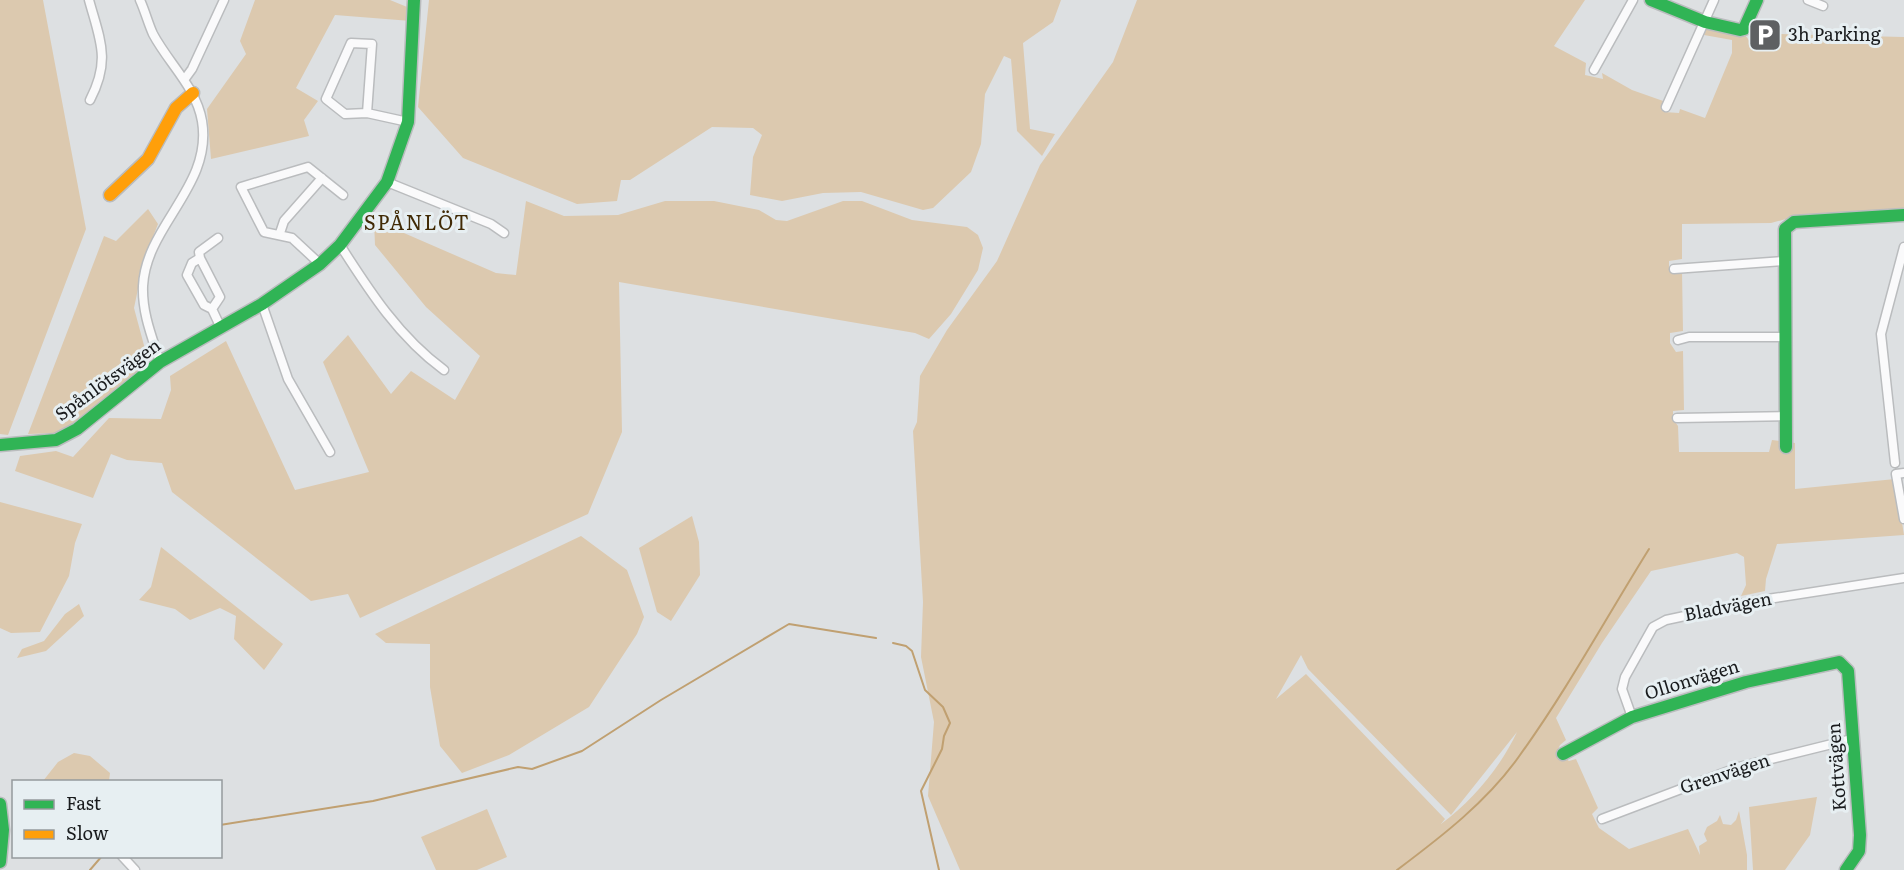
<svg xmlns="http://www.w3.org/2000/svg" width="1904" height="870" font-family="Literata,serif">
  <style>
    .green { fill: #dcc9af; fill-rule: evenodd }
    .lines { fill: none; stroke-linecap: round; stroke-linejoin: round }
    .stream { stroke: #c0a071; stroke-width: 2 }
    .street-casing { stroke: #babcbe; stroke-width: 11 }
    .fast-casing { stroke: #babcbe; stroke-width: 15 }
    .slow-casing { stroke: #babcbe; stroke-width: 15 }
    .street { stroke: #fafafb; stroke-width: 8 }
    .fast { stroke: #30b455; stroke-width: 12 }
    .slow { stroke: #ff9f0a; stroke-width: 12 }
    .labels { text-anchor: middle; stroke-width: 6; stroke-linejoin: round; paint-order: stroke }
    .poi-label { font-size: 18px; fill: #191b1d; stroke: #e7eff2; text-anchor: start }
    .street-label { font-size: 18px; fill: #191b1d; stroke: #e7eff2 }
    .neighbourhood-label { font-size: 20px; letter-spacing: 1.5px; fill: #412a05; stroke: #e7eff2 }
  </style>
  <rect width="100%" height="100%" fill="#dde0e2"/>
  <path class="green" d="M0 0H43L86 229 8 435 0 434Z
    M255 0H390L412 9 411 21 335 15 296 88 318 101 304 120 309 136 211 159 207 109 246 54 240 41Z
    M429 0H1061L1053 22 1023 43 1030 129 1055 134 1042 156 1017 131 1011 59 1004 56 985 94 981 144 971 172 933 208 923 210 861 192 823 193 782 201 750 195 753 157 762 135 753 128 712 127 630 180H621L617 201 577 204 463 158 418 107Z
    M1137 0H1585L1554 46 1586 63 1585 75 1603 79 1602 73 1632 90 1666 102 1664 112 1679 113 1680 109 1705 118 1732 53V40L1704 35 1707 28C1723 29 1744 26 1750 43L1776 45 1779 34 1904 37V210L1786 219 1771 223 1682 224V259L1669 261V270L1682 271 1683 331 1670 333V343L1676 352 1683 351 1684 410 1673 411V419L1678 426 1679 452H1769L1772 440 1795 443V489L1895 479 1904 535 1777 544 1766 579 1765 591 1741 596 1746 585 1744 557 1737 553 1651 571 1602 643 1556 718 1566 740 1560 745 1557 752 1569 761 1576 759 1598 808 1592 814 1599 828 1629 849 1688 829 1700 855 1699 846 1707 841 1704 834 1707 827 1717 821 1720 815 1723 824 1731 825 1736 820 1739 811 1747 855V870H960L928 796 934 722 921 657 923 602 913 431 917 422 920 376 947 330 997 261 1040 165 1113 62ZM1301 655 1308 669 1451 815 1517 732C1500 768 1473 800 1441 824L1445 819 1306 674 1276 699Z
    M526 201 564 216 618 215 665 201H714L759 210 776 220 787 221 843 201H862L912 220 967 227 978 235 983 248 978 270 951 314 929 339 915 333 619 282 622 432 588 514 360 618 348 594 311 601 172 492 162 463 127 460 111 454 93 498 15 471 20 456 56 451 73 457 109 418 161 419 171 390 170 376 226 341 295 490 369 472 323 362 348 335 391 394 411 371 455 400 480 356 426 307 375 245 374 220 496 273 516 275Z
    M148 209 158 224 144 260 134 308 149 364 81 422 61 433 28 434 104 236 116 241Z
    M0 502 82 524 75 543 69 576 40 632 11 633 0 628Z
    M692 516 699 542 700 575 671 621 657 612 639 548Z
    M581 536 627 570 644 617 637 634 589 707 509 755 462 773 440 746 430 687V644L386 643 375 634Z
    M161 547 283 644 264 670 234 639 236 616 220 608 190 620 175 609 139 600 151 587Z
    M79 604 84 616 46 651 17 658 22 649 44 641 65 614Z
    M74 753 90 756 110 773 109 781H43L58 762Z
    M1817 797 1810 835 1785 870H1753L1749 807Z
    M487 809 507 857 477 870H436L421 837Z"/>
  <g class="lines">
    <path class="stream" d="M893 643 906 646 912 651 925 690 943 707 950 723 944 736 942 749 921 791 939 870
      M220 825 373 801 518 767 532 769 582 751 661 700 789 624 876 638
      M90 870 102 856
      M1397 870C1441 837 1488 801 1520 755 1567 690 1606 618 1649 549"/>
    <defs>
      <path id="street" d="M89 0C100 40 111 60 90 100
        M140 0C145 11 148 23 153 34 169 64 196 87 202 121 213 186 146 225 143 286 142 313 152 337 160 362
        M1808 0 1823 6
        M1594 70 1633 0
        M184 80 192 69 224 0
        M1666 107 1714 0
        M367 113 372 44 351 43 326 99 345 114 367 113 408 122
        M387 182 491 224 504 233
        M280 233 284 221 322 178
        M340 245C370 292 399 337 444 370
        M200 258 199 252 218 238
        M320 264 292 238 264 232 241 187 308 167 343 195
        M1674 269 1785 261
        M262 304 288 379 330 452
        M212 309 204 305 187 275 192 263 200 258 220 297 212 309 220 326
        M1678 340 1689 337H1786
        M1677 418 1787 416
        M1895 463 1881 334 1904 247
        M1904 473 1896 474 1904 519
        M1632 717 1622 689 1625 677 1653 627 1666 620 1755 601 1904 578
        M1602 819 1739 767 1852 739
        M122 856 135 870"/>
      <path id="fast" d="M1651 0 1705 22 1740 30 1744 29 1757 0
        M0 445 56 440 77 429 160 362 262 304 320 264 340 245 387 182 408 122 414 0
        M1786 447 1785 229 1794 222 1904 215
        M1563 754 1632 717 1746 682 1839 662 1848 671 1860 835 1859 851 1846 870
        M0 804 3 830 0 862"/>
      <path id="slow" d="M110 195 148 159 176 108 193 93"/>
    </defs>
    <use href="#street" class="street-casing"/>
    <use href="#fast" class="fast-casing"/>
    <use href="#slow" class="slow-casing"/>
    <use href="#street" class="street"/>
    <use href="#fast" class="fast"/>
    <use href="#slow" class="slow"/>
  </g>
  <defs>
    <symbol id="parking-square" viewBox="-11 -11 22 22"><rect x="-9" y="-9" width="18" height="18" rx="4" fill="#5e6062" stroke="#e7eff2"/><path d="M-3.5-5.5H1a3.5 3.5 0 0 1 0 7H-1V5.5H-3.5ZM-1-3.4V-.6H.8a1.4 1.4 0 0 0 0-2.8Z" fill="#fff"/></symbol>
  </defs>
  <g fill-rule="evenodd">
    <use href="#parking-square" x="1746" y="16" width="38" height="38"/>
  </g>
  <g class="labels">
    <g class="poi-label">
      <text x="1788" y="41">3h Parking</text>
    </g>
    <g class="street-label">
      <text transform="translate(108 380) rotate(-36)" y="6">Spånlötsvägen</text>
      <text transform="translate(1728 607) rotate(-11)" y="6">Bladvägen</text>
      <text transform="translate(1692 680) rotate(-17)" y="6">Ollonvägen</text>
      <text transform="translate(1837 767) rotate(-94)" y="6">Kottvägen</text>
      <text transform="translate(1725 774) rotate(-18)" y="6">Grenvägen</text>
    </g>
    <g class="neighbourhood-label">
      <text x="417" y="230">SPÅNLÖT</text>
    </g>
  </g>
  <rect x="12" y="780" width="210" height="78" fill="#e7eff2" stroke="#959a9d" stroke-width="1.5"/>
  <rect x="24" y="800" width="30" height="9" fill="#30b455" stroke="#959a9d" stroke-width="1.5"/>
  <text x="66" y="810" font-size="18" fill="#191b1d">Fast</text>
  <rect x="24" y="830" width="30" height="9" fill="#ff9f0a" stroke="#959a9d" stroke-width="1.5"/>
  <text x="66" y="840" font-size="18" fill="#191b1d">Slow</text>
</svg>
